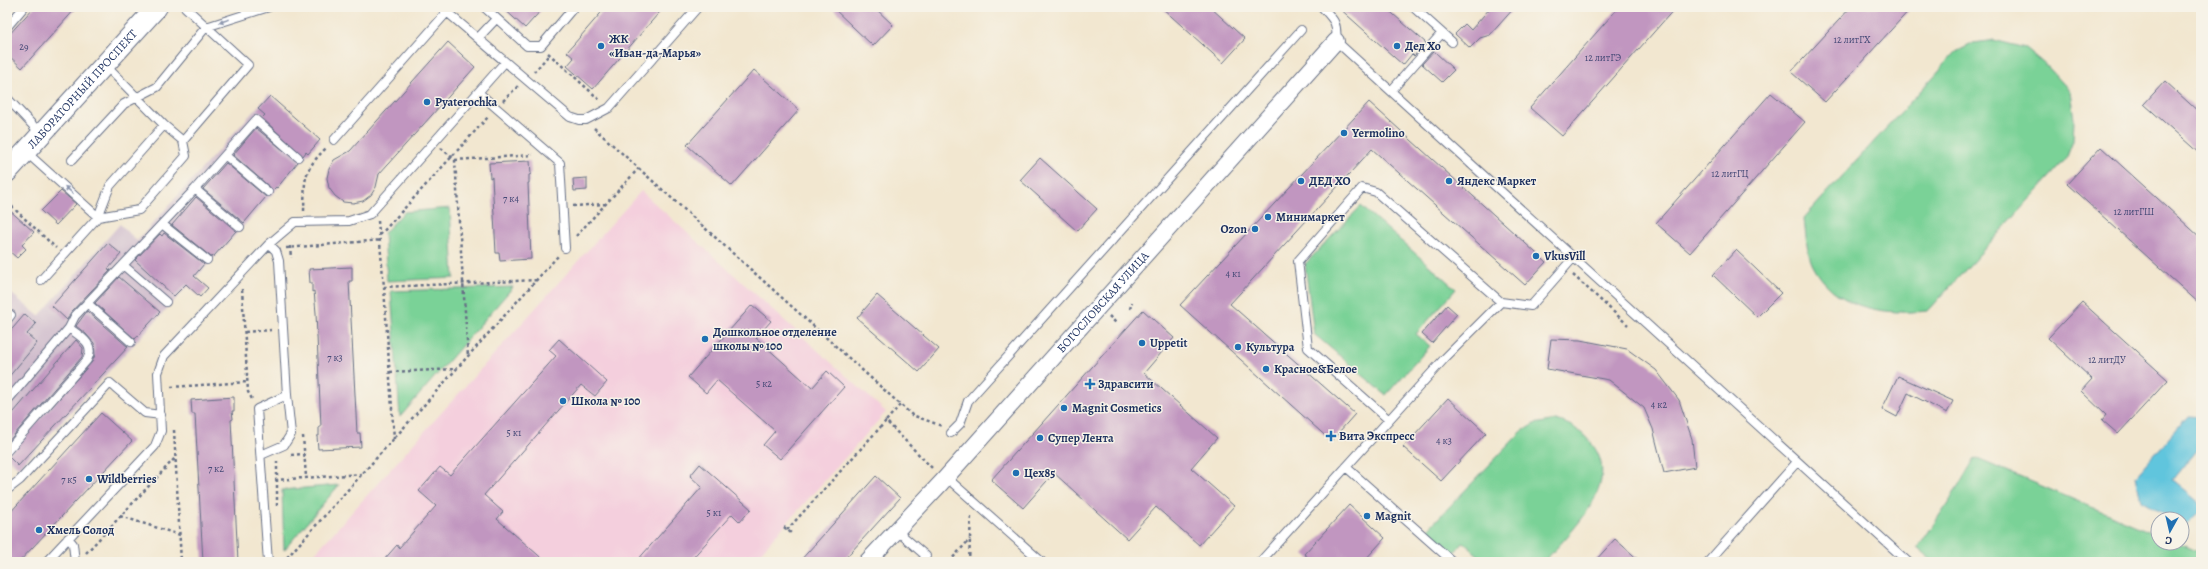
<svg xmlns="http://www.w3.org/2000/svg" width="2208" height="569" font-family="Alegreya,serif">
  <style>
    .built { fill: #f4cfdd }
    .industrial { fill: #d0bdcd }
    .green { fill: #7ad297; stroke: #4a807a }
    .water { fill: #60c5dd; stroke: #3e7a9e }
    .building { fill: #c196c0 }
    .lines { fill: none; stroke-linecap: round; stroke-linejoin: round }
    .service-casing { stroke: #666f86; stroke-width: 10 }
    .minor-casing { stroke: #666f86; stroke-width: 18 }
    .tertiary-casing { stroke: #666f86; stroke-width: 22 }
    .path { stroke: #666f86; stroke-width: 2.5; stroke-dasharray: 3 3; stroke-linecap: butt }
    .service { stroke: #fff; stroke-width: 8 }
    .minor { stroke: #fff; stroke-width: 16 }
    .tertiary { stroke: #fff; stroke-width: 20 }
    .oneway { fill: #8d97ae }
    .poi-dot { fill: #1f6fb2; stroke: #f7f3e8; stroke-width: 1.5 }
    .labels { text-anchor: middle; stroke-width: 3; stroke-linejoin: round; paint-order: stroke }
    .number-label { font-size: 10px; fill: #444976 }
    .poi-label { font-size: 12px; font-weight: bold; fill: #1b2f5e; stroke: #f7f3e8; text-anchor: start }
    .street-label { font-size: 12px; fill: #1b2f5e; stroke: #f7f3e8 }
  </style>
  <rect width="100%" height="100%" fill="#f7f3e8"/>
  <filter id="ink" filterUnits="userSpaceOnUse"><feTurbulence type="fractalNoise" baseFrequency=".025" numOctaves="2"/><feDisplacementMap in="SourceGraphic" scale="8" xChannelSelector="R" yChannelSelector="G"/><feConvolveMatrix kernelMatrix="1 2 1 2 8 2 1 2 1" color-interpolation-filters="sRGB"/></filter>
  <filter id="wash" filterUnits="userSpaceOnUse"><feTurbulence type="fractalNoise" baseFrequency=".012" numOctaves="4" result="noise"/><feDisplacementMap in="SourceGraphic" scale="16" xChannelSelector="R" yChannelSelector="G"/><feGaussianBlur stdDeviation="0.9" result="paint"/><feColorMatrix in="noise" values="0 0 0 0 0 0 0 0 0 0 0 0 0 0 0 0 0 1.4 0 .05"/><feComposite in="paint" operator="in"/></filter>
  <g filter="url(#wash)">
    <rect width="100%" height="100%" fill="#f2e7d0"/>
    <path class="built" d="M641 191 886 412 752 562H307Z"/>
    <path class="industrial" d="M269 94 321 140 242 228 19 468 7 459V290L39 316 120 224 137 241Z"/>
    <path class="green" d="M1994 40 2025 48 2049 68 2070 91 2074 119 2073 141 2066 159 1928 311C1886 315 1840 310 1816 271 1806 256 1806 235 1804 218L1956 52 1974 43Z
      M1361 206 1456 289 1416 334 1430 346 1386 395 1314 334 1305 264Z
      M450 208 454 278 387 281 384 233 404 212Z
      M513 287 400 417 391 291Z
      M1556 420C1571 424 1581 431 1591 443 1625 484 1570 532 1544 562H1486L1463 542 1453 554 1428 529 1521 432 1534 424Z
      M1975 458 2158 535V543H2177L2201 553V562H1935L1918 548 1958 487Z
      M339 485 284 550 282 490Z"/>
    <path class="water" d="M2188 416 2201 417V450L2198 448 2172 480 2201 504V511L2185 526 2182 524V519H2173L2141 501 2136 476Z"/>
    <g id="blocks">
      <path class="building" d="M34 7H77L22 68 7 54V37Z
        M502 7H544L525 28Z
        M606 7H664L593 89 567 66 574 58 567 52Z
        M832 7H874L893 25 873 46Z
        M1161 7H1210L1245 39 1223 63Z
        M1338 7H1385L1426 43 1414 56 1412 54 1403 65Z
        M1491 7H1515L1490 35 1480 38 1470 48 1455 34 1465 24 1471 30Z
        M1619 7H1676L1562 136 1530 108Z
        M1851 7H1912L1825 102 1791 72Z
        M448 42 475 67 379 174 376 187 371 195 363 201 353 203 343 202 335 196 329 188 327 178 329 169 334 160 350 151Z
        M1434 51 1454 70 1442 82 1422 64Z
        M754 70 799 110 732 186 687 145Z
        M2165 81 2201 114V155L2144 104Z
        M1771 93 1805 122 1690 253 1656 223Z
        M270 96 320 140 308 154 306 152 303 156 262 118 265 115 258 109Z
        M1369 102 1546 262 1525 285 1372 149 1230 304 1355 414 1331 441 1180 305Z
        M256 128 298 162 277 188 276 187 273 190 233 155Z
        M2101 147 2201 238V305L2067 184Z
        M1040 158 1097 209 1077 231 1020 180Z
        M530 161 531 174 529 175V183H528L531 259 500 261 499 253H496L492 177 490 178 489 163Z
        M226 163 266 197 244 223 203 189Z
        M587 178V190L574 191 573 179Z
        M61 191 76 204 56 225 41 211Z
        M196 197 236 231 214 256 211 257 172 225Z
        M7 208 34 232 22 245 26 249 17 258 7 249Z
        M164 233 204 264 194 276 208 288 200 297 186 284 174 296 135 260 160 234 162 236Z
        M108 243 121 254 108 269 111 270 71 312 67 320 52 306Z
        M1736 250 1781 293 1757 317 1713 275Z
        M352 267V281H349L357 433H360L361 447 318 449 317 436H319V427H321L316 313 314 291 312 292V283H310L309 269Z
        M119 277 160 312 135 339 95 303Z
        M877 295 939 349 919 372 857 318Z
        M2082 302 2168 380 2118 434 2102 420 2106 415 2081 391 2092 379 2048 338Z
        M752 305 771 321 756 338 812 388 827 371 844 387 780 459 763 445 775 431 717 380 706 393 688 377Z
        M1447 305 1457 314 1432 343 1422 334Z
        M1143 310 1174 338 1144 373 1217 438 1191 468 1234 506 1199 545 1156 507 1127 539 1054 473 1023 508 991 480Z
        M87 311 128 347 18 466 8 456 92 362 95 355 94 343 86 334 76 326Z
        M25 314 36 324 27 334 37 343 7 379V335Z
        M559 339 607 382 595 396 581 385 484 495 503 512 497 519 546 562H382L397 545 399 548 436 506 419 491 440 467 450 475 556 356 549 350Z
        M1551 339 1580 340 1627 349 1656 370 1679 400 1692 439 1695 467 1664 473 1653 429 1644 408 1609 380 1547 369Z
        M76 340 83 348 82 357 7 443V420Z
        M1898 376 1953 401 1947 413 1908 393 1897 417 1882 409Z
        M234 397V411H232L233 419 231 420 238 562H203L195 414H192L191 400Z
        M1448 398 1486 433 1441 481 1403 447Z
        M101 413 132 441 19 562H7V516Z
        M700 464 751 509 740 522 732 514 689 562H636L702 487 690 476Z
        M876 476 900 498 842 562H799Z
        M1349 505 1385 538 1363 562H1314L1304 554Z
        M1615 539 1641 562H1594Z"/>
    </g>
  </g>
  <g filter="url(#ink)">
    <use href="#blocks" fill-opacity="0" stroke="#666f86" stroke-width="1"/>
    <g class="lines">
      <defs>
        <path id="service" d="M441 7 570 117 579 120H586L609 108 698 7
          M484 7 527 46H541L574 7
          M1322 7C1334 20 1338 23 1336 41L1908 562
          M7 27 24 7
          M1442 33 1452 42
          M478 38 496 19
          M105 65 164 125 183 141
          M1391 91 1442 33 1413 7
          M479 93 560 163 565 248
          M7 98 41 134
          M334 140 448 11
          M26 152 98 217 110 186 164 125
          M226 156 268 192
          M72 160 124 104 157 87 206 27 269 7
          M195 189 240 227
          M162 224 207 260
          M123 265 166 302
          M41 280 98 217 139 210 186 156 183 141 248 65 185 7
          M87 303 131 342
          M7 320 11 315
          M7 401 69 328 75 316 195 189 256 120 298 157
          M1389 420 1308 348 1298 261 1362 188 1376 192 1501 302
          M951 433 960 424 968 401 1301 30
          M7 451 87 360C96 344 81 337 69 328
          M261 455 284 445 291 434 287 395
          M1346 467 1453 562
          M946 477 1042 562
          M7 490 20 480 110 383 145 413 161 415
          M896 530 926 556 921 562
          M68 538 73 544 75 562
          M46 562 155 446 161 431 158 373 164 356 269 244 295 222 349 221 370 214 505 62
          M268 562 257 409 287 395 279 261 276 251 269 244
          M1260 562 1445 358 1501 302 1531 306 1574 257
          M1708 562 1797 462"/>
        <g id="minor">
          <path id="s1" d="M867 562 941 483 1336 41"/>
        </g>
        <g id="tertiary">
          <path id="s2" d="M7 172 157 7"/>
        </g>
      </defs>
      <use href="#service" class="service-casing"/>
      <use href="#minor" class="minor-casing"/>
      <use href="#tertiary" class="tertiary-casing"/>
      <path class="path" d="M548 53 601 101
        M534 72 548 56
        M503 101 518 86
        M594 128 912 415 942 426
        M441 148 455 160 468 357
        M455 160 533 155
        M7 202 56 248
        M573 206 606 204
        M304 211C305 178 302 172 326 148
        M378 221 384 287 537 280
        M380 235 489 116
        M576 236 639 168
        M290 246 291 258
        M286 248 381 240
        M1573 275 1628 325
        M384 287 394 439
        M242 289 248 392 252 399
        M1130 309 1132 302
        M1109 316 1117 324
        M245 332 271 330
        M390 372 457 369
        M171 387 248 382
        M900 405 886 421 933 469
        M174 430 181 562
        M303 436 306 477
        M291 455 304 454
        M277 461V506
        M275 480 362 474
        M120 516 180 535
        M784 527 791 533
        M787 530 886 421
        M86 553 175 458
        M165 562 181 561
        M283 562 558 256
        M949 562 970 539
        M969 562 971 515"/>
      <use href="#service" class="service"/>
      <use href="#minor" class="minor"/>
      <use href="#tertiary" class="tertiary"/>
    </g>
    <defs><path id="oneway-solid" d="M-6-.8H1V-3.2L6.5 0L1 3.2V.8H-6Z"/></defs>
    <g class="oneway">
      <use href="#oneway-solid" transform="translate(224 21) rotate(162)"/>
      <use href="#oneway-solid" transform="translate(69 190) rotate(-138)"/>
    </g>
  </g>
  <g class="poi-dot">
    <circle cx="601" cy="46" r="4"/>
    <circle cx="1397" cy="46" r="4"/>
    <circle cx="427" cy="102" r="4"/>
    <circle cx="1344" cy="133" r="4"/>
    <circle cx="1301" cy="181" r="4"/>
    <circle cx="1449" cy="181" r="4"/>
    <circle cx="1268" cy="217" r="4"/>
    <circle cx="1255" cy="229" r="4"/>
    <circle cx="1536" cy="256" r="4"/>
    <circle cx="705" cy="339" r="4"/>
    <circle cx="1142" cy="343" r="4"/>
    <circle cx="1238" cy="347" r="4"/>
    <circle cx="1266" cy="369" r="4"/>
    <path d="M1088 378h4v4h4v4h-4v4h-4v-4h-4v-4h4z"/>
    <circle cx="563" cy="401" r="4"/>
    <circle cx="1064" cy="408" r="4"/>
    <path d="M1329 430h4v4h4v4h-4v4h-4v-4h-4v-4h4z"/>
    <circle cx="1040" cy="438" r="4"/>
    <circle cx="1016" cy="473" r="4"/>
    <circle cx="89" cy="479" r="4"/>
    <circle cx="1367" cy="516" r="4"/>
    <circle cx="39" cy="530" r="4"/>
  </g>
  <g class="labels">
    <g class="number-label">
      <text x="1852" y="43">12 литГХ</text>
      <text x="24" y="50">29</text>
      <text x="1603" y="61">12 литГЭ</text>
      <text x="1730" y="177">12 литГЦ</text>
      <text x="511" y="202">7 к4</text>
      <text x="2134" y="215">12 литГШ</text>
      <text x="1233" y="277">4 к1</text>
      <text x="335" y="361">7 к3</text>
      <text x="2107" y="363">12 литДУ</text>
      <text x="764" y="387">5 к2</text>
      <text x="1659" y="408">4 к2</text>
      <text x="514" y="436">5 к1</text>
      <text x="1444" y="444">4 к3</text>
      <text x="216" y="472">7 к2</text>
      <text x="69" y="483">7 к5</text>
      <text x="714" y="516">5 к1</text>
    </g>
    <g class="poi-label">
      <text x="609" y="43">ЖК<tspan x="609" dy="14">«Иван-да-Марья»</tspan></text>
      <text x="1405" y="50">Дед Хо</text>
      <text x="435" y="106">Pyaterochka</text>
      <text x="1352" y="137">Yermolino</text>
      <text x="1309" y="185">ДЕД ХО</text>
      <text x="1457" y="185">Яндекс Маркет</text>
      <text x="1276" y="221">Минимаркет</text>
      <text x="1247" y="233" text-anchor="end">Ozon</text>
      <text x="1544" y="260">VkusVill</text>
      <text x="713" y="336">Дошкольное отделение<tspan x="713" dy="14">школы № 100</tspan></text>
      <text x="1150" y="347">Uppetit</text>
      <text x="1246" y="351">Культура</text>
      <text x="1274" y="373">Красное&amp;Белое</text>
      <text x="1098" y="388">Здравсити</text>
      <text x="571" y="405">Школа № 100</text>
      <text x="1072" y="412">Magnit Cosmetics</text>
      <text x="1339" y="440">Вита Экспресс</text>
      <text x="1048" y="442">Супер Лента</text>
      <text x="1024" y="477">Цех85</text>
      <text x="97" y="483">Wildberries</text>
      <text x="1375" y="520">Magnit</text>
      <text x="47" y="534">Хмель Солод</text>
    </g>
    <g class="street-label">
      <text dy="4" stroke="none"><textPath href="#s2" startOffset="112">ЛАБОРАТОРНЫЙ ПРОСПЕКТ</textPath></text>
      <text dy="4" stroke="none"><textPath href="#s1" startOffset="351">БОГОСЛОВСКАЯ УЛИЦА</textPath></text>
    </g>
  </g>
  <rect width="2208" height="569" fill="none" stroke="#f7f3e8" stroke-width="24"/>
  <g transform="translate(2170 531) rotate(188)"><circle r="19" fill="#f7f3e8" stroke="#9fa5b1"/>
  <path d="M0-3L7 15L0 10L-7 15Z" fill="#1f6fb2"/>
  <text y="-6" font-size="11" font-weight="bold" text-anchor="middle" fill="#1b2f5e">С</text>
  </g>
</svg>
